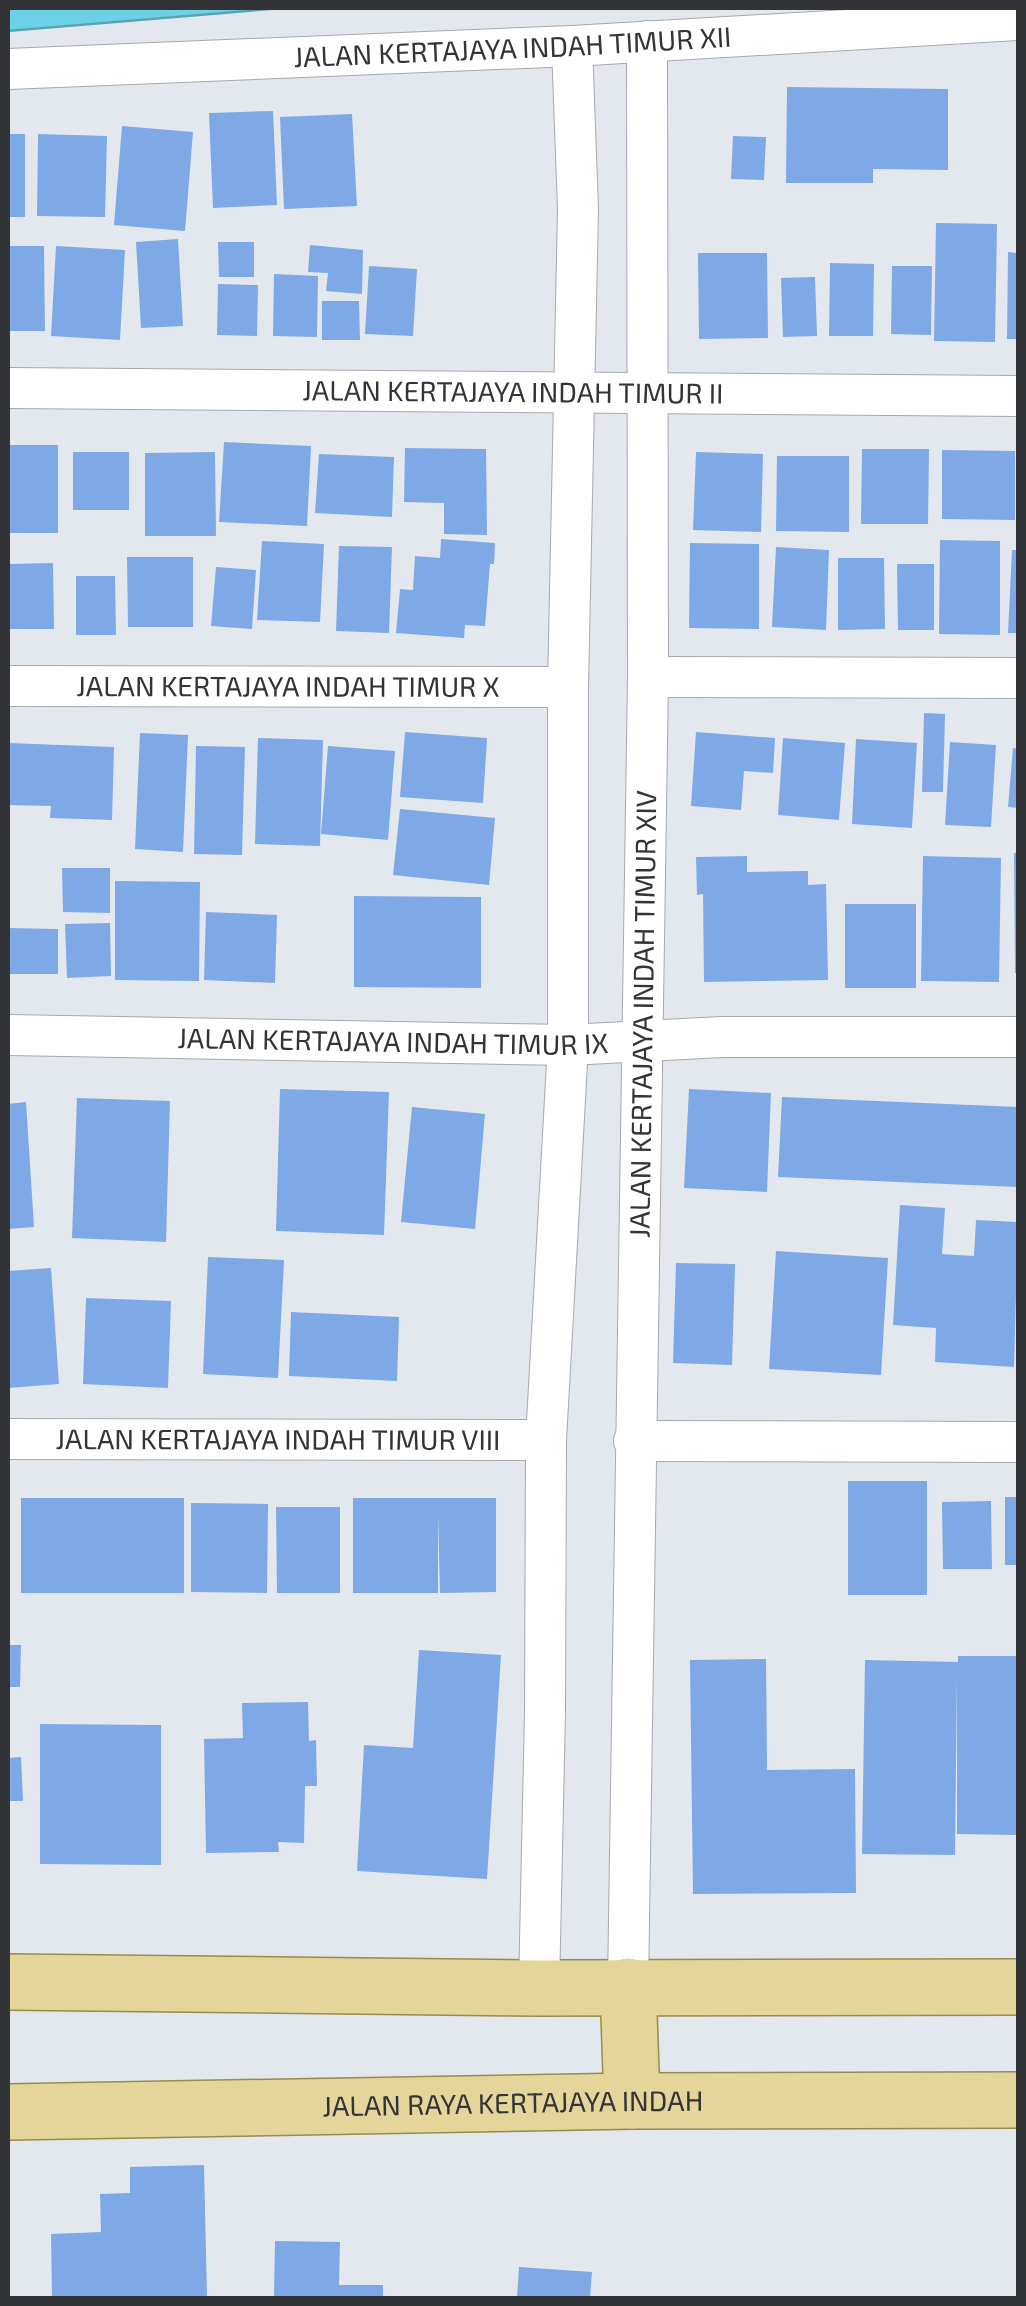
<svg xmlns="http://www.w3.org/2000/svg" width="1026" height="2306" font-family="'Exo 2',sans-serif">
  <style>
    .water { fill: #6bd2e7; stroke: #5aa3b2; stroke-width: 2.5 }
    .building { fill: #7ea9e6 }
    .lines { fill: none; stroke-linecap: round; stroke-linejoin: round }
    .street-casing { stroke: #a5a9af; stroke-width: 42 }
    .primary-casing { stroke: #9a8a4c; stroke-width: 58 }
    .street { stroke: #fff; stroke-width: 40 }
    .primary { stroke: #e4d59b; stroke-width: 55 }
    .labels { text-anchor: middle; stroke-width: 9; stroke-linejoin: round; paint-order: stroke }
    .street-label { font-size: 28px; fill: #333437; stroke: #e3e8ee }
  </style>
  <rect width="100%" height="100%" fill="#e3e8ee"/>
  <path class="water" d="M8 8H282L8 31Z"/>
  <path class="building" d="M787 87 948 89V170L873 169V183H786Z
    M273 111 277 205 213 208 209 113Z
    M352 114 357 206 284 209 280 117Z
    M122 126 193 132 185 231 114 225Z
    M8 134H25V217H8Z
    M38 134 107 136 105 217 37 216Z
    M733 136 766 137 764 180 731 179Z
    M936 223 997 224 995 342 934 341Z
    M178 239 183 326 141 328 136 242Z
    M218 242H254V277H219Z
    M310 245 363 250 362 294 326 291 328 273 308 272Z
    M8 246H44L45 331H8Z
    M56 246 125 250 120 340 51 336Z
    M1008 252 1018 253V339H1007Z
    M698 253H767L768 338 699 339Z
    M830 263 874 264 873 336H829Z
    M369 266 417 269 413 336 365 334Z
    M892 266H932L931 335 891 334Z
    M274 274 318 276 317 337 273 336Z
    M815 277 817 336 783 337 781 278Z
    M218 284 258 285 257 336 217 335Z
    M322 301H359L360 340H322Z
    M224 442 311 446 307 526 219 522Z
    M8 445H58V533H8Z
    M405 448 486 449 487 535 444 534V503L404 502Z
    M862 449H929L928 524H861Z
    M942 450 1015 451V520L942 519Z
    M73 452H129V510H73Z
    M215 452 216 536H145V453Z
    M696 452 763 454 761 532 693 530Z
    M319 454 394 457 392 517 315 513Z
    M777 456H849V532L776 531Z
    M441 539 495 543 494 564H490L485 626 465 625 464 638 396 633 400 589 413 590 415 556 440 558Z
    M940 540 1000 541V635L939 634Z
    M262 541 324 544 320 622 257 620Z
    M690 543 759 544V629L689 628Z
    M339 546 392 547 389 633 336 631Z
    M776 547 829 550 826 630 772 627Z
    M1012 550H1018V633H1008Z
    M127 557H193V627H128Z
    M838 558H884L885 629 838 630Z
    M53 563 54 629H8V564Z
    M897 564H934V630H898Z
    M216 567 256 570 252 629 211 626Z
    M76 576H115L116 635H76Z
    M924 713 945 714 943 792H922Z
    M405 732 487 738 483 803 400 797Z
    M696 732 775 738 773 773 744 771 741 810 691 806Z
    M140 733 188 735 183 852 135 849Z
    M258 738 323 740 320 846 255 844Z
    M783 738 845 743 839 820 778 815Z
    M856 739 917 743 912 828 852 824Z
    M950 742 996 745 991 827 945 825Z
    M8 743 114 747 112 820 50 818 51 806 8 805Z
    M196 746 245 747 242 855 194 854Z
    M328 746 395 751 388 840 321 834Z
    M1013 748 1018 749V808L1008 807Z
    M400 809 495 818 489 885 393 875Z
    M1014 853H1018V973H1015Z
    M747 856V872L808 871V885L826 884 828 980 704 982 703 894 697 895 696 857Z
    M923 856 1001 858 999 982 921 981Z
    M62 868H110V913L63 912Z
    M115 881 200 882 199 981 115 980Z
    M354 896 481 897V988L354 987Z
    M845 904H916V988H845Z
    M206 912 277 915 275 983 204 980Z
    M110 923 111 976 67 978 65 924Z
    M8 928 58 929V974H8Z
    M280 1089 389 1092 384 1235 276 1231Z
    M689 1089 771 1093 767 1192 684 1188Z
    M782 1097 1018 1107V1187L778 1177Z
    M77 1098 170 1101 166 1242 72 1238Z
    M26 1102 34 1227 8 1229V1104Z
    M412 1107 485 1114 475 1229 401 1222Z
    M900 1205 945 1208 942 1254 974 1256 976 1220 1018 1222 1014 1367 935 1362 936 1328 893 1325Z
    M776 1251 888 1258 881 1375 769 1369Z
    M208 1257 284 1260 278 1378 203 1374Z
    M676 1263 735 1264 732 1365 673 1363Z
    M51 1268 59 1384 8 1388V1271Z
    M86 1298 171 1301 168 1388 83 1384Z
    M291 1312 399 1317 397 1381 289 1376Z
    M848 1481H927V1595H848Z
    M1005 1497H1018V1565H1005Z
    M21 1498H184V1593H21Z
    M353 1498H496V1592L440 1593 438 1514V1593H353Z
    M991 1501 992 1569H943L942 1502Z
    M191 1503 268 1504 267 1593 191 1592Z
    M276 1507H340V1593H277Z
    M8 1645H21L20 1687H8Z
    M419 1650 501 1655 487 1879 357 1871 364 1745 413 1748Z
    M958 1656H1018V1835L957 1834V1676L955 1855 862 1854 865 1660 958 1662Z
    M766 1659 767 1770 855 1769 856 1893 693 1894 690 1660Z
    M308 1702 309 1741 316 1740 317 1786H305L304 1843 278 1842 279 1852 206 1853 204 1739 243 1738 242 1703Z
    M40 1724 161 1725V1865L40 1864Z
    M21 1757 23 1801H8V1758Z
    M204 2165 207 2298H52L51 2234 101 2232 100 2194 130 2193V2167Z
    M275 2241 340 2242 339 2285H383V2298H274Z
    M519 2267 592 2272 590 2298H517Z"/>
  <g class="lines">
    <defs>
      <g id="street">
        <path id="s1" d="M8 69 572 46 1018 20"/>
        <path id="s2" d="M8 388 1018 396"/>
        <path d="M648 677 1018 678"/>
        <path id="s3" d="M8 686 568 687"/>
        <path id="s4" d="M8 1035 568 1045 722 1037H1018"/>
        <path id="s5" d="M8 1439 546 1440"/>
        <path d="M634 1441 1018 1442"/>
        <path id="s6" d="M628 1986 648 677 647 41"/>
        <path d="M539 1988 545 1712 546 1440 568 1045V687L578 209 572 46"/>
      </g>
      <g id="primary">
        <path d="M8 1982 539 1988 1018 1987"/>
        <path d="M628 1986 632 2101"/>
        <path id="s7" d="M8 2112 632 2101 1018 2100"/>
      </g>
    </defs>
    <use href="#street" class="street-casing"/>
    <use href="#primary" class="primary-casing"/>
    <use href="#street" class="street"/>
    <use href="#primary" class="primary"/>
  </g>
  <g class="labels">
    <g class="street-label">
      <text dy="10" stroke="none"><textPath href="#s1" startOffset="505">JALAN KERTAJAYA INDAH TIMUR XII</textPath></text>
      <text dy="10" stroke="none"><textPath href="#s2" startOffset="505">JALAN KERTAJAYA INDAH TIMUR II</textPath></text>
      <text dy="10" stroke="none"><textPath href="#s3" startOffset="280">JALAN KERTAJAYA INDAH TIMUR X</textPath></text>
      <text dy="10" stroke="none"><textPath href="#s6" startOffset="972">JALAN KERTAJAYA INDAH TIMUR XIV</textPath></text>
      <text dy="10" stroke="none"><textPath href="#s4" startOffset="385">JALAN KERTAJAYA INDAH TIMUR IX</textPath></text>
      <text dy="10" stroke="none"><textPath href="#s5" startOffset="270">JALAN KERTAJAYA INDAH TIMUR VIII</textPath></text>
      <text dy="10" stroke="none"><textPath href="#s7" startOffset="505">JALAN RAYA KERTAJAYA INDAH</textPath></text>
    </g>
  </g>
  <rect width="1026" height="2306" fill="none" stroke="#333437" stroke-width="20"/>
</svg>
